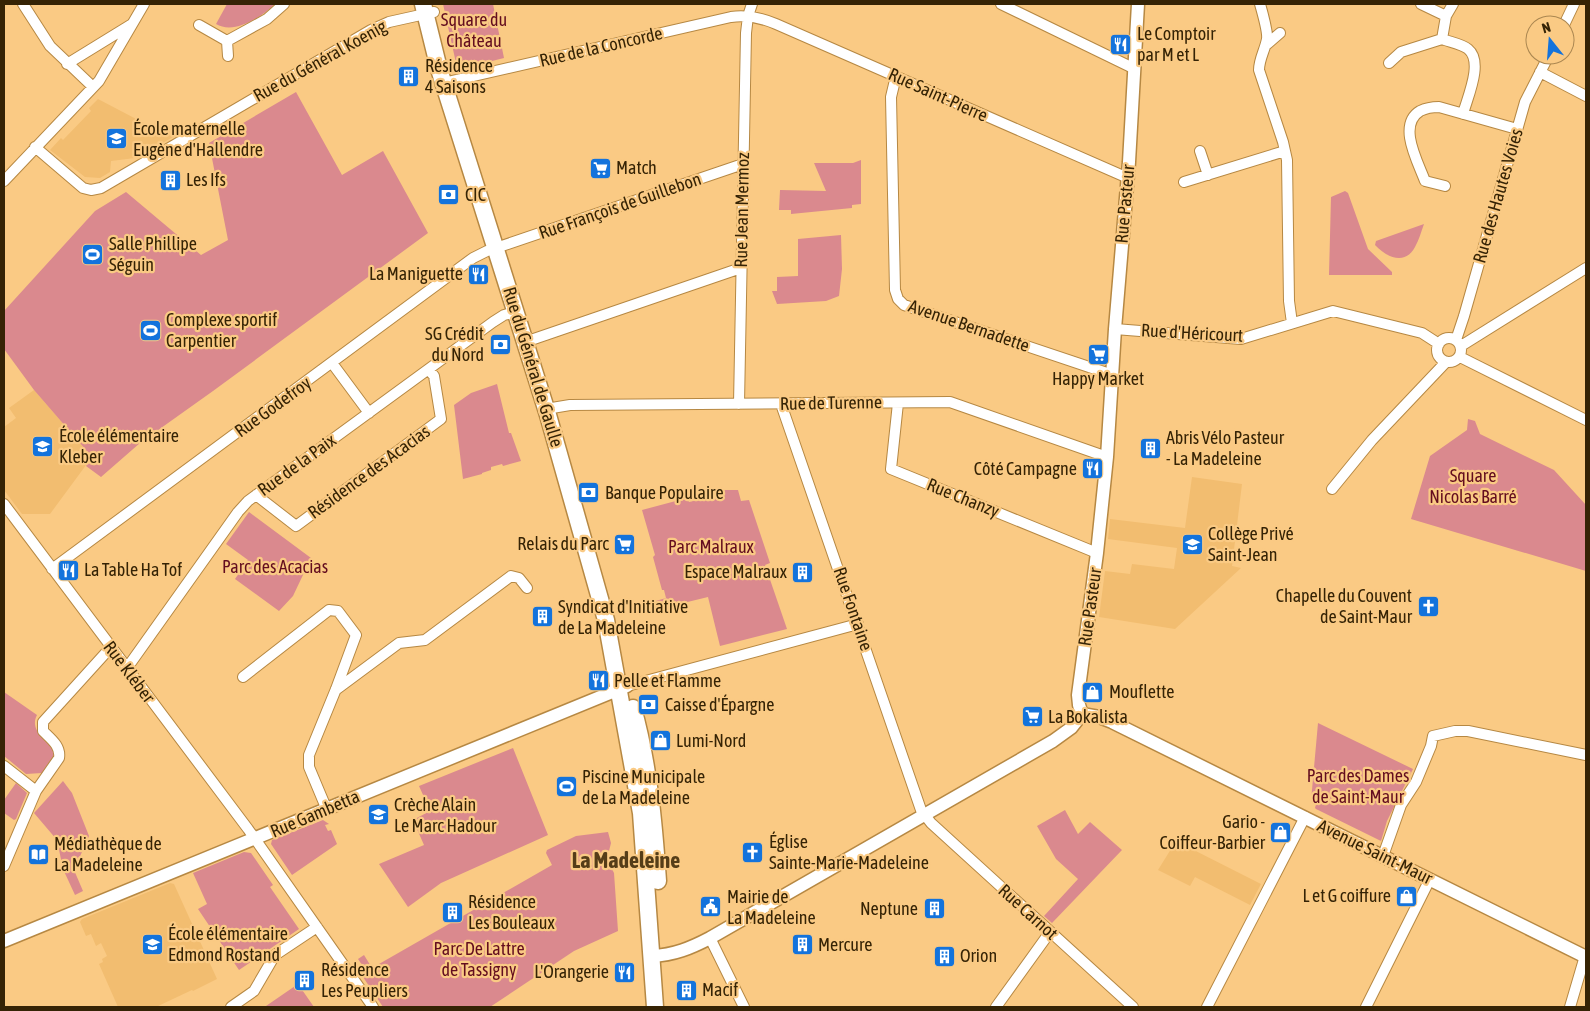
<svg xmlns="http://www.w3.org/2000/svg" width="1590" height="1011" font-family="'Asap Condensed',sans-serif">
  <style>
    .built { fill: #f2bd70 }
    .green { fill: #da898e }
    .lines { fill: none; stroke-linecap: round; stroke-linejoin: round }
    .minor-casing { stroke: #b68843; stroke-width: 12 }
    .tertiary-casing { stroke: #b68843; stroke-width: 15 }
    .primary-casing { stroke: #b68843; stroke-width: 19 }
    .minor { stroke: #fff; stroke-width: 10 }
    .tertiary { stroke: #fff; stroke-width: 12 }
    .primary { stroke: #fff; stroke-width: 16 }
    .labels { text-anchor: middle; stroke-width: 4.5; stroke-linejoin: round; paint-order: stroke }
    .park-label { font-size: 18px; fill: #630d1f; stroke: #faca84 }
    .poi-label { font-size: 18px; fill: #352305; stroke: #faca84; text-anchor: start }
    .street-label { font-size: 18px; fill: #352305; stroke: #faca84 }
    .district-label { font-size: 22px; font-weight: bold; fill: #553d18; stroke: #faca84 }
  </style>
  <rect width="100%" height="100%" fill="#faca84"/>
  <path class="built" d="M98 99 161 132 171 126 177 135 135 158 111 161 110 172 100 178 85 177 50 150 61 138 63 140 91 111 89 108Z
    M34 390 92 457 50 514H22L4 490V427L16 418 9 408Z
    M1192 477 1242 484 1232 566 1241 568 1175 629 1099 617 1105 571 1130 574 1132 564 1174 569 1177 548 1108 539 1110 519 1185 528Z
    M1176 841 1261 884 1250 905 1195 877 1190 886 1158 870Z
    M170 883 174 884 217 979 193 991 192 990 156 1007H118L99 964 103 962 102 959 107 956 101 943 96 946 91 934 86 936 80 922 82 919Z"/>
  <path class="green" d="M227 4H275C262 17 234 35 216 24Z
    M443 4H493L504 58 464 68 456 63Z
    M296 92 342 175 383 151 428 233 213 391 140 443 101 477 86 466 92 457 34 390 4 349V311L95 211 126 192 201 255 228 240 209 143Z
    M861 160V204L852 205V208L791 214V210H779L780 190 826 191 814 163H853Z
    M1345 191 1348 193 1368 249 1392 272V275H1329L1331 197Z
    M1424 224C1421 232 1419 240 1415 247 1405 266 1386 257 1375 245L1376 241Z
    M841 235 842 269 839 296 826 301 777 304 772 291H777V277L798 276V239Z
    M497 384 509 433H511L521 461 503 466 502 464 491 467V470L482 473V474L463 479 454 405 471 393Z
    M1468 419 1475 421 1480 434 1554 470 1586 505V571L1411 519 1430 456 1467 430Z
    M718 490H738L741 501 749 500 770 563 765 565 787 629 720 646 708 597 634 615 632 608 666 598 664 590H662L653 557 655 555 642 510 687 498 689 502 718 495Z
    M249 512 311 558 293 596 279 611 235 579 248 560 226 544Z
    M4 692 37 715C29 730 46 740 55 751V754L42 773 26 774 4 756Z
    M1318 723 1413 769 1387 821 1381 841 1316 809 1315 808 1316 804 1311 801Z
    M513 748 548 835 441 883 408 907 379 864 424 845 413 820 432 810 430 805 428 806 419 786Z
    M63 781 72 793 89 836 74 870 83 891 75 895 63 869 57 840 34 813Z
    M16 783 27 793 16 819 14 820 4 813V800Z
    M1065 810 1078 834 1090 822 1122 850 1052 923 1044 916 1078 879 1056 859 1037 826Z
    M323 820 329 824 325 825 328 831 331 830 337 844 292 875 271 844 272 840Z
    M608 832 611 843 607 859 614 873 618 931 574 951 490 1007H383L357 968 362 965 358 959 364 955 372 968 552 865 546 853 547 850 576 836Z
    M244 852 251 853 273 885 270 887 299 929 239 970 198 909 207 904 193 873Z
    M298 984 314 1007H266V1006Z"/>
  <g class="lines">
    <defs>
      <path id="minor" d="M23 4 50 46 93 87
        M1001 4 1133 68
        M1260 4C1262 11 1268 32 1267 39 1265 50 1259 59 1259 70L1283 142 1287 160 1289 301 1292 323
        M1421 4 1446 16
        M199 25 227 41 267 19 284 4
        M1564 25 1574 4
        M1442 39C1450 42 1462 44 1468 49 1484 62 1467 98 1463 114
        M1442 39 1446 16 1453 4
        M227 41 228 56
        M1266 45 1280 33
        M1389 63 1401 52 1442 39
        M67 64 132 24
        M1540 72 1586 96
        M896 76 891 97 895 290 898 299 904 305 1113 375
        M443 83 731 17C747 15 760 17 776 24L1128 178
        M35 147 83 188 91 190 101 188 371 30 389 22 434 12
        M1200 151 1208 175
        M4 181 99 81 144 4
        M1184 182 1285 151
        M1445 186 1425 181C1418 162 1397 125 1420 111 1426 108 1432 107 1439 107L1517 129
        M1115 329 1241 339 1333 311 1422 333 1439 344
        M1437 350a12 12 0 1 1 24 0a12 12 0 1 1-24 0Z
        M1456 340 1464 316 1525 102 1549 55
        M525 342 741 268
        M1461 346 1586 268
        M1460 357 1586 420
        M332 363 369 413
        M898 403 891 469 1097 553
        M739 404 746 33 748 16 752 4
        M781 404 921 810 931 823 1133 1007
        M546 409 570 405 950 402 1107 457
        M1332 489 1372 440 1446 362
        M256 495 296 526 441 419 434 376 429 370
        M4 504 248 829 373 1007
        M52 569 473 258 487 251 743 164
        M127 668 238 512 248 501 493 322 504 315 516 312
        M243 677 329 610 338 611 356 635 336 689 309 755V767L327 810
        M627 686 858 624
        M337 689 399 643 425 640 511 576 519 578 527 588
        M4 766 36 791 4 866
        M36 791 59 758C61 746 51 739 43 731V722L111 647
        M1383 856 1401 805 1416 782 1431 746 1433 736 1455 731H1468L1586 755
        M710 938 744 1007
        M231 1007 254 991 275 955 317 927
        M996 1007 1050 932
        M1207 1007 1305 817
        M1366 1007 1430 879
        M1570 1007 1585 956"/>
      <path id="tertiary" d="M1082 714 1079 705 1078 695 1097 553 1107 457 1115 329 1129 162 1138 4
        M1082 714 1099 717 1112 722 1586 957
        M4 941 627 686
        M652 956C674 955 691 948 710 938L1053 741 1071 728 1082 714"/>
      <path id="primary" d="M423 4 439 69 548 415 606 620 641 813 655 1007
        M633 708C649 765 654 823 658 881"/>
    </defs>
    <use href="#minor" class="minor-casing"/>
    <use href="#tertiary" class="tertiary-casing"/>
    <use href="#primary" class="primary-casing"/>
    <use href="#minor" class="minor"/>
    <use href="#tertiary" class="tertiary"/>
    <use href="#primary" class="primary"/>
  </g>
  <defs>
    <symbol id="restaurant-square" viewBox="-11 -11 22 22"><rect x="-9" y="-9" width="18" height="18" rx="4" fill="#1373dc" stroke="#faca84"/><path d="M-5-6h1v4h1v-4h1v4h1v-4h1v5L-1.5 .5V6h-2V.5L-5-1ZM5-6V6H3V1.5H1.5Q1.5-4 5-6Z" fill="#fff"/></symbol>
    <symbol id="building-square" viewBox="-11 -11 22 22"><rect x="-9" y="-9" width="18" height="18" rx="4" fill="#1373dc" stroke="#faca84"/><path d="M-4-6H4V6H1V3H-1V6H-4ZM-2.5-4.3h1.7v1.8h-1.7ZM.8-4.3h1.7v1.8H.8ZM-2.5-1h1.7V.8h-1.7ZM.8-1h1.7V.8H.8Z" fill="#fff"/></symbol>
    <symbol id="school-square" viewBox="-11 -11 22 22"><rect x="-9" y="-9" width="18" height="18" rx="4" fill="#1373dc" stroke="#faca84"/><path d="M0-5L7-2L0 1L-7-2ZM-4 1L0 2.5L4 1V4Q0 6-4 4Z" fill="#fff"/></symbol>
    <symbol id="supermarket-square" viewBox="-11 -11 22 22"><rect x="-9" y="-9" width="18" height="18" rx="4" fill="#1373dc" stroke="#faca84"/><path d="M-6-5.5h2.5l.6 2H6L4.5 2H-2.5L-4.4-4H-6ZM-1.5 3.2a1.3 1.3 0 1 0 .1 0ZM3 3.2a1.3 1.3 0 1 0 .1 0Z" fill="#fff"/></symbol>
    <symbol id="bank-square" viewBox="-11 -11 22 22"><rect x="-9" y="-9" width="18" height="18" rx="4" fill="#1373dc" stroke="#faca84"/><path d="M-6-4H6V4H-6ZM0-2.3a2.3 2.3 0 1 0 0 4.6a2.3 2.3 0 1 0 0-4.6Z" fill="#fff"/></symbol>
    <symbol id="stadium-square" viewBox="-11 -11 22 22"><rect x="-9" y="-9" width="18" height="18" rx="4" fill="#1373dc" stroke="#faca84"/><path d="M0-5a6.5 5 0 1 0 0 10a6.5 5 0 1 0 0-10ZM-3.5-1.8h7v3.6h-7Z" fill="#fff"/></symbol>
    <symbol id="church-square" viewBox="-11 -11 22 22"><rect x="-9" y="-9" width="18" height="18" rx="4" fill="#1373dc" stroke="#faca84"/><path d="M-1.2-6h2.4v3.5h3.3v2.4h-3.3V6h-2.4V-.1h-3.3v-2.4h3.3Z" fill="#fff"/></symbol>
    <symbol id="shop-square" viewBox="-11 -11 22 22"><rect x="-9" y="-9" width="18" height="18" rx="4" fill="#1373dc" stroke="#faca84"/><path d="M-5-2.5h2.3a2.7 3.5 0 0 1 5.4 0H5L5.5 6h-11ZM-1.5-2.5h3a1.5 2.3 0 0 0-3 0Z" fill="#fff"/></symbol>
    <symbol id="library-square" viewBox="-11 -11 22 22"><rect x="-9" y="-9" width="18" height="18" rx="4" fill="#1373dc" stroke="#faca84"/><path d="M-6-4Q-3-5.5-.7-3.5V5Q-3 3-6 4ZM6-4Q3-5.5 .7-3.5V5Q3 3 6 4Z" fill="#fff"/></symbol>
    <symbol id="civic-square" viewBox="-11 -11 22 22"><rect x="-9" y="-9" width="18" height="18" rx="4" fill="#1373dc" stroke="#faca84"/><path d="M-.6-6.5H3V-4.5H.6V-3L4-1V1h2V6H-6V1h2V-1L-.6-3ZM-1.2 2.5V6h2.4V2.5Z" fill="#fff"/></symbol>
  </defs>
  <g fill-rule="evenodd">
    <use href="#restaurant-square" x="1108" y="32" width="25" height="25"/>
    <use href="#building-square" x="396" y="64" width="25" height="25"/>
    <use href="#school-square" x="104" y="126" width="25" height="25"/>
    <use href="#supermarket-square" x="588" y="156" width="25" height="25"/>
    <use href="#building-square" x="158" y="168" width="25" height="25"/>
    <use href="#bank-square" x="436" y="182" width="25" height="25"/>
    <use href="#stadium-square" x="80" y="242" width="25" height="25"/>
    <use href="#restaurant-square" x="466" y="262" width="25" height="25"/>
    <use href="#stadium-square" x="138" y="318" width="25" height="25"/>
    <use href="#bank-square" x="488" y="332" width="25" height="25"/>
    <use href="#supermarket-square" x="1086" y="342" width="25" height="25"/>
    <use href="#school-square" x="30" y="434" width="25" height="25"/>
    <use href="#building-square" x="1138" y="436" width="25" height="25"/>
    <use href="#restaurant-square" x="1080" y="456" width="25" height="25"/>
    <use href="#bank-square" x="576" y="480" width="25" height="25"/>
    <use href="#supermarket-square" x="612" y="532" width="25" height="25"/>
    <use href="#school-square" x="1180" y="532" width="25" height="25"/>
    <use href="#restaurant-square" x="56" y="558" width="25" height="25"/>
    <use href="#building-square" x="790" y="560" width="25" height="25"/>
    <use href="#church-square" x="1416" y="594" width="25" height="25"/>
    <use href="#building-square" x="530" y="604" width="25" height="25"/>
    <use href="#restaurant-square" x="586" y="668" width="25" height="25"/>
    <use href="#shop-square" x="1080" y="680" width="25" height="25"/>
    <use href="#bank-square" x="636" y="692" width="25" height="25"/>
    <use href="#supermarket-square" x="1020" y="704" width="25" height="25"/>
    <use href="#shop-square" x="648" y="728" width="25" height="25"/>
    <use href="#stadium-square" x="554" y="774" width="25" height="25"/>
    <use href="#school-square" x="366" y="802" width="25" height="25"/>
    <use href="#shop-square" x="1268" y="820" width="25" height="25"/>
    <use href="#church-square" x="740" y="840" width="25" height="25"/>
    <use href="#library-square" x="26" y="842" width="25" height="25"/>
    <use href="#shop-square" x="1394" y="884" width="25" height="25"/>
    <use href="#civic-square" x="698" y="894" width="25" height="25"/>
    <use href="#building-square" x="922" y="896" width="25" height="25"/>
    <use href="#building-square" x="440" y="900" width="25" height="25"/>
    <use href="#school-square" x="140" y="932" width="25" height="25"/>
    <use href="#building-square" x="790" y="932" width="25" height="25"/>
    <use href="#building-square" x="932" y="944" width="25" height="25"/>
    <use href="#restaurant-square" x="612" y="960" width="25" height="25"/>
    <use href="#building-square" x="292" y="968" width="25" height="25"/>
    <use href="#building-square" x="674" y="978" width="25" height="25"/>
  </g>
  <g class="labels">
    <g class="park-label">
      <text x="474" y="26">Square du<tspan x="474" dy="21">Château</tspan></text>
      <text x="1473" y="482">Square<tspan x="1473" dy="21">Nicolas Barré</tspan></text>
      <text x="711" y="553">Parc Malraux</text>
      <text x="275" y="573">Parc des Acacias</text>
      <text x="1358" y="782">Parc des Dames<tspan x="1358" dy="21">de Saint-Maur</tspan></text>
      <text x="479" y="955">Parc De Lattre<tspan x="479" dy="21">de Tassigny</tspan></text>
    </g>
    <g class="poi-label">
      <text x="1137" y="40">Le Comptoir<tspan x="1137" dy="21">par M et L</tspan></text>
      <text x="425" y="72">Résidence<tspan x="425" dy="21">4 Saisons</tspan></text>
      <text x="133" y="135">École maternelle<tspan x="133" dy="21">Eugène d'Hallendre</tspan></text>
      <text x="616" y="174">Match</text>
      <text x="186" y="186">Les Ifs</text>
      <text x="465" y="201">CIC</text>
      <text x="109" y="250">Salle Phillipe<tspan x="109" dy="21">Séguin</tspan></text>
      <text x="463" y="280" text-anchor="end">La Maniguette</text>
      <text x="166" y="326">Complexe sportif<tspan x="166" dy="21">Carpentier</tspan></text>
      <text x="484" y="340" text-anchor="end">SG Crédit<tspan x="484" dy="21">du Nord</tspan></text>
      <text x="1098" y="385" text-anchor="middle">Happy Market</text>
      <text x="59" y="442">École élémentaire<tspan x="59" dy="21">Kleber</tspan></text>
      <text x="1166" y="444">Abris Vélo Pasteur<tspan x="1166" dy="21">- La Madeleine</tspan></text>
      <text x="1077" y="475" text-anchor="end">Côté Campagne</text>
      <text x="605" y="499">Banque Populaire</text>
      <text x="1208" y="540">Collège Privé<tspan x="1208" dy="21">Saint-Jean</tspan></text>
      <text x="609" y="550" text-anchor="end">Relais du Parc</text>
      <text x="84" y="576">La Table Ha Tof</text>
      <text x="787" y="578" text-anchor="end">Espace Malraux</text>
      <text x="1412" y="602" text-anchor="end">Chapelle du Couvent<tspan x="1412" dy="21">de Saint-Maur</tspan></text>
      <text x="558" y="613">Syndicat d'Initiative<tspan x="558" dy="21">de La Madeleine</tspan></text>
      <text x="614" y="687">Pelle et Flamme</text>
      <text x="1109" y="698">Mouflette</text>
      <text x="665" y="711">Caisse d'Épargne</text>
      <text x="1048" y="723">La Bokalista</text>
      <text x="676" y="747">Lumi-Nord</text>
      <text x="582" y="783">Piscine Municipale<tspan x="582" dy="21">de La Madeleine</tspan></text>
      <text x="394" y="811">Crèche Alain<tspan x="394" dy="21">Le Marc Hadour</tspan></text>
      <text x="1265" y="828" text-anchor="end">Gario -<tspan x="1265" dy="21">Coiffeur-Barbier</tspan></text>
      <text x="769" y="848">Église<tspan x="769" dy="21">Sainte-Marie-Madeleine</tspan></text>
      <text x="54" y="850">Médiathèque de<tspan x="54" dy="21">La Madeleine</tspan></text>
      <text x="1391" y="902" text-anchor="end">L et G coiffure</text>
      <text x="727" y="903">Mairie de<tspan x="727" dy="21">La Madeleine</tspan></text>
      <text x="468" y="908">Résidence<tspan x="468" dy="21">Les Bouleaux</tspan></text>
      <text x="918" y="915" text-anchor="end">Neptune</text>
      <text x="168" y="940">École élémentaire<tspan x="168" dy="21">Edmond Rostand</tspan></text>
      <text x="818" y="951">Mercure</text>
      <text x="960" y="962">Orion</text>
      <text x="321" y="976">Résidence<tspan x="321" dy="21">Les Peupliers</tspan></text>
      <text x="609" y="978" text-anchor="end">L'Orangerie</text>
      <text x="702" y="996">Macif</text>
    </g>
    <g class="street-label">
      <text transform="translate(601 47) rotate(-13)" y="6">Rue de la Concorde</text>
      <text transform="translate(320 61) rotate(-29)" y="6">Rue du Général Koenig</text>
      <text transform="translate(938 95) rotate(24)" y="6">Rue Saint-Pierre</text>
      <text transform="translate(1498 196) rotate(-74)" y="6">Rue des Hautes Voies</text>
      <text transform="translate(1125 204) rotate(-85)" y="6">Rue Pasteur</text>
      <text transform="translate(620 206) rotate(-19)" y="6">Rue François de Guillebon</text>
      <text transform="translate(742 210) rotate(-89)" y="6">Rue Jean Mermoz</text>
      <text transform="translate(969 326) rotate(19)" y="6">Avenue Bernadette</text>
      <text transform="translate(1192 333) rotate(3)" y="6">Rue d'Héricourt</text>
      <text transform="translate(533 367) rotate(73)" y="6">Rue du Général de Gaulle</text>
      <text transform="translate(831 403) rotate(-1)" y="6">Rue de Turenne</text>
      <text transform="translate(273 407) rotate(-36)" y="6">Rue Godefroy</text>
      <text transform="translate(297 465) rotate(-36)" y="6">Rue de la Paix</text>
      <text transform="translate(369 472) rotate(-36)" y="6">Résidence des Acacias</text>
      <text transform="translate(963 498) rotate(22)" y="6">Rue Chanzy</text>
      <text transform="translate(1090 607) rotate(-82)" y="6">Rue Pasteur</text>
      <text transform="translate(853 609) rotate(71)" y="6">Rue Fontaine</text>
      <text transform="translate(129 672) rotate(53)" y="6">Rue Kléber</text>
      <text transform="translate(315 814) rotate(-23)" y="6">Rue Gambetta</text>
      <text transform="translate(1375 852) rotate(26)" y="6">Avenue Saint-Maur</text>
      <text transform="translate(1028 912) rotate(42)" y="6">Rue Carnot</text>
    </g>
    <g class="district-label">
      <text x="626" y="868">La Madeleine</text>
    </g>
  </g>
  <rect width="1590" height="1011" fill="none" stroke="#352305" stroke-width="10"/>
  <g transform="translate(1550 40) rotate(343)"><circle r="24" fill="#faca84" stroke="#ab8751"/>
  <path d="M0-4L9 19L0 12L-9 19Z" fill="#1373dc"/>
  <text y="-8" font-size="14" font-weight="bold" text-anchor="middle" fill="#352305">N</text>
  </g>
</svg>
